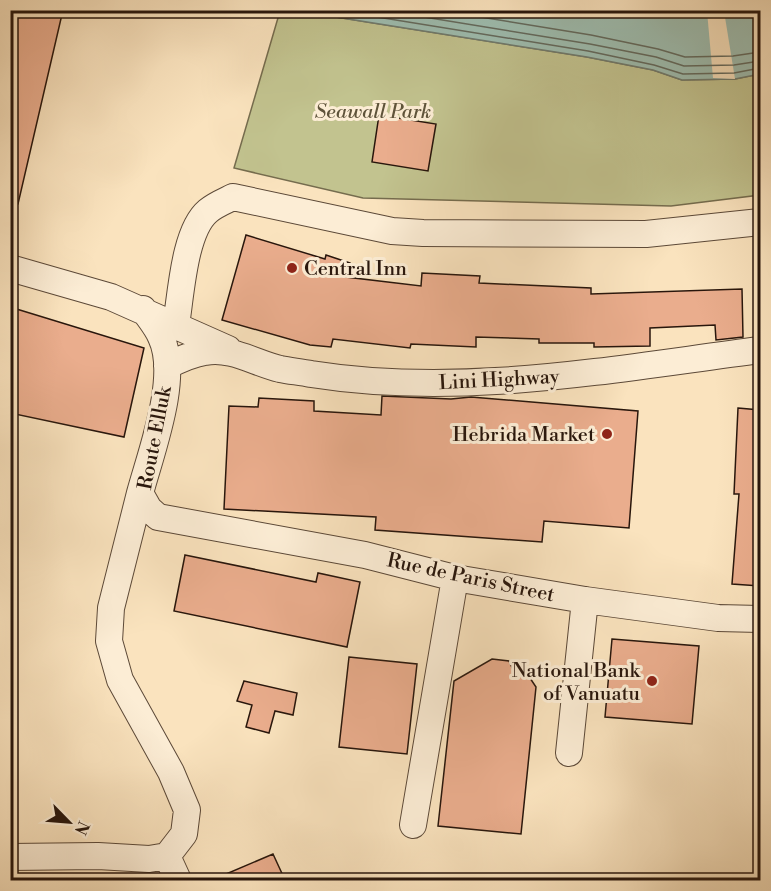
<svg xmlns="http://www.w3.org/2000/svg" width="771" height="891" font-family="'Libre Bodoni',serif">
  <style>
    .green { fill: #c2c38f; stroke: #756c4e; stroke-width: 1.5 }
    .water { fill: #9ebeb1; stroke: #6f7b6f; stroke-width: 1.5 }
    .pier { fill: #fae3be }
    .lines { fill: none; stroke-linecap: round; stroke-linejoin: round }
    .shore { stroke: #636a5e; stroke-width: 1.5 }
    .building { fill: #eaad8d; stroke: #28160c; stroke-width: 1.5 }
    .minor-casing { stroke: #5c4938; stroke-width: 28 }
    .minor { stroke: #fcedd5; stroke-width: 26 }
    .poi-dot { fill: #8f2418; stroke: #fcedd5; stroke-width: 2 }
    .labels { text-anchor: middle; stroke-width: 6; stroke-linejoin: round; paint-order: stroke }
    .park-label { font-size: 20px; font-style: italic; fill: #5e533a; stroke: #fcedd5 }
    .poi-label { font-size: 20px; fill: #28160c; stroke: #fcedd5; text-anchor: end }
    .street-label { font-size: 20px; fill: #28160c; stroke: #fcedd5 }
  </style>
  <rect width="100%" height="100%" fill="#fae3be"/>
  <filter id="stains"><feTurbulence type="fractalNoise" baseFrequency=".00333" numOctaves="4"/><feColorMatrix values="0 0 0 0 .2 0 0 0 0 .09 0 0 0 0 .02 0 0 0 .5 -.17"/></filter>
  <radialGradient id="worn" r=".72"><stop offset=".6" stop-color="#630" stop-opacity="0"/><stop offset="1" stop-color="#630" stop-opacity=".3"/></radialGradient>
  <path class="green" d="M280 11H298L587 57 653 70 682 80 735 79 760 74V195L671 206 363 198 234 168Z"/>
  <path class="water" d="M298 11H760V74L735 79 682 80 653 70 587 57Z"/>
  <path class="pier" d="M707 11H724L735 79 713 78Z"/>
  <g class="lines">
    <path class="shore" d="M334 10 588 51 654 65 683 74 734 73 760 68
      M381 10 590 44 656 57 684 66 734 65 760 61
      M437 10 591 35 658 49 685 57 733 56 760 52"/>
  </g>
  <path class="building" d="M10 10H63L18 204 10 203Z
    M379 115 436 124 428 171 372 162Z
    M246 235 325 259 326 255 350 263 346 277 421 286 422 273 480 276 479 283 591 288V294L742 289 743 337 716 340 715 325 650 328V346L594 347V343H539V339L476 337V347L411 344 410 348 333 339 331 347 310 345 222 320Z
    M10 307 144 348 124 437 10 413Z
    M382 396 451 399 471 397 638 411 629 528 544 521 542 542 375 530 376 517 224 509 229 406 258 407 259 398 314 401V411L381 415Z
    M738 408 760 410V586L732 584 739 494H734Z
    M185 555 316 582 318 573 360 582 347 647 174 611Z
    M612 639 699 646 692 724 605 717Z
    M349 657 417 664 407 754 339 747Z
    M492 659 509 661 515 674 528 675 536 687 521 834 438 826 454 681Z
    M244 681 297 693 293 715 275 711 269 733 246 727 252 705 237 701Z
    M273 854 285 880H212Z"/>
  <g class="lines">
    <defs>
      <path id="minor" d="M10 268 111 297 228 349
        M143 309C149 318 157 327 161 337 180 377 151 452 140 493L149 509 158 517 365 555 455 578 585 600 718 618 760 619
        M176 325C181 295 184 231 208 211 215 205 225 201 233 197L392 231 423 233 646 234 760 222
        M167 366C179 360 191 354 205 352 231 347 255 363 280 369 290 371 301 372 311 374 462 398 611 369 760 350
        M140 493 111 608 109 641 120 680 171 772 187 810 184 834 167 856 178 880
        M569 753 585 600
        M413 825 455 578
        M10 857 98 856 149 859 167 856"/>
    </defs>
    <use href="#minor" class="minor-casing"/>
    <use href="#minor" class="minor"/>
  </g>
  <g class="poi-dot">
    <circle cx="292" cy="268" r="6"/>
    <circle cx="607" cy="434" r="6"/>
    <circle cx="652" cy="681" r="6"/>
  </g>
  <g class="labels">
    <g class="park-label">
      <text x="373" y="118">Seawall Park</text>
    </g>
    <g class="poi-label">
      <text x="304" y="275" text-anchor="start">Central Inn</text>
      <text x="595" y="441">Hebrida Market</text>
      <text x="640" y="677">National Bank<tspan x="640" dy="23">of Vanuatu</tspan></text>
    </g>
    <g class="street-label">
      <text transform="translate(499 379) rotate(-3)" y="7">Lini Highway</text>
      <text transform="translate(154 438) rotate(-79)" y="7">Route Elluk</text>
      <text transform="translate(471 577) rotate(12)" y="7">Rue de Paris Street</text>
    </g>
  </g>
  <rect width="771" height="891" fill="none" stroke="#fae3be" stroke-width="36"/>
  <rect x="12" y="12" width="747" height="867" fill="none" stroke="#28160c" stroke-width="3"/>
  <rect x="18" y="18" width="735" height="855" fill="none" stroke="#28160c" stroke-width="1.5"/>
  <g transform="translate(69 822) rotate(115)" stroke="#fcedd5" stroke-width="4.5" paint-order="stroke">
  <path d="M0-4.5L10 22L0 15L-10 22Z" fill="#28160c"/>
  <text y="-9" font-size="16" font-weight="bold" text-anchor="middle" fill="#28160c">N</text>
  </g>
  <rect width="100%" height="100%" filter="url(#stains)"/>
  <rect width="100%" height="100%" fill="url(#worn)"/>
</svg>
